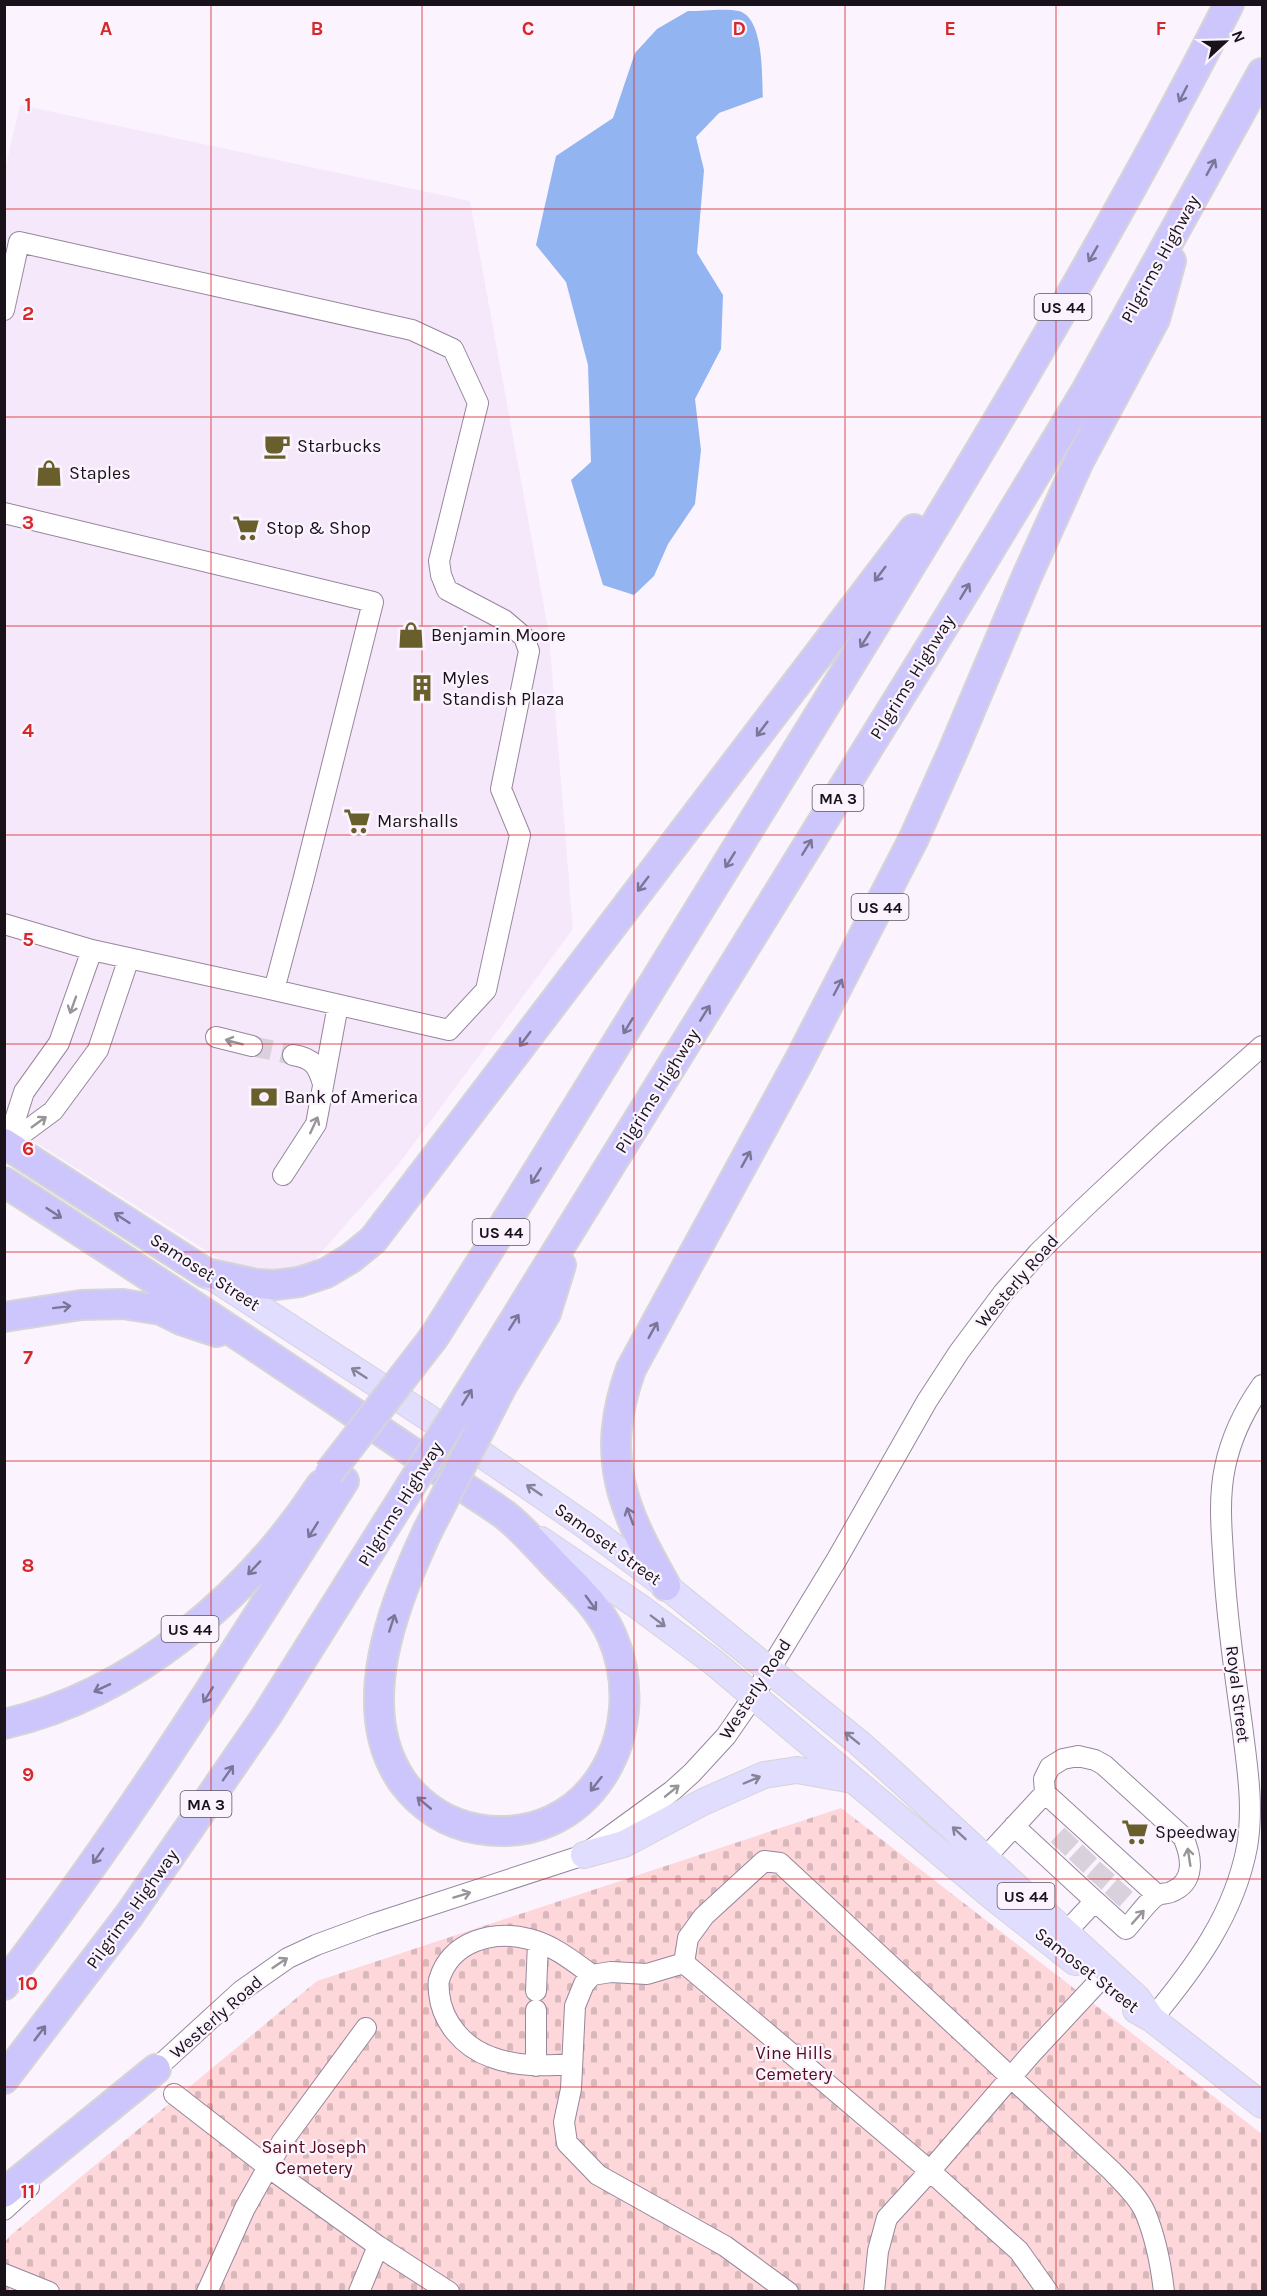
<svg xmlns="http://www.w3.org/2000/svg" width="1267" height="2296" font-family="Karla,sans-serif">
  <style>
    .built { fill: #f6e8fb }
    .cemetery { fill: url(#cemetery-stones) }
    .water { fill: #92b4f0 }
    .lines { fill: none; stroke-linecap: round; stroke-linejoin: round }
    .minor-tunnel { stroke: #d9d2dc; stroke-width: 20; stroke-dasharray: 20 10; stroke-linecap: butt }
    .minor-casing { stroke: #97869d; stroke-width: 22 }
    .major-casing { stroke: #d6d4d6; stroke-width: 28 }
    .highway-casing { stroke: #d6d4d6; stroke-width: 32 }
    .minor { stroke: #fff; stroke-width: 20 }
    .major { stroke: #e0ddfe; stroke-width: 26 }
    .highway { stroke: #ccc6fd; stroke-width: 28 }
    .highway-bridge-casing { stroke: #d6d4d6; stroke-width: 32; stroke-linecap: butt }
    .highway-bridge { stroke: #ccc6fd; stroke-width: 28 }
    .oneway { stroke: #7b7597 }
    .oneway2 { stroke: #989498 }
    .oneway3 { stroke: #868298 }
    .grid { fill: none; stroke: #d62828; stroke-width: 1.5; stroke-opacity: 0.55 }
    .labels { text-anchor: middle; stroke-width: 4.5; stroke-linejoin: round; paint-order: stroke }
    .shield { fill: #fbf4fe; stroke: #5d565f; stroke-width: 1.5 }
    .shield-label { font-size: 16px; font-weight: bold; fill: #19121b }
    .street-label { font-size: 18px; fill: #19121b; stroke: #fbf4fe }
    .poi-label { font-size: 18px; fill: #19121b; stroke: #fbf4fe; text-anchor: start }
    .park-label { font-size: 18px; fill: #510b1b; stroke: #fbf4fe }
    .grid-label { font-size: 20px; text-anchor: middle; font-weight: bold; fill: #d62828; stroke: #fbf4fe; stroke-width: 4.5; stroke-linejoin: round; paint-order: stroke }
  </style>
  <defs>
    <pattern id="cemetery-stones" width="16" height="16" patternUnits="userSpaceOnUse" patternTransform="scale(1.5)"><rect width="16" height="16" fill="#fdd7d9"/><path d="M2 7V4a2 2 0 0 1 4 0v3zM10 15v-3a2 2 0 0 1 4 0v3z" fill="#d8b8ba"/></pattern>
  </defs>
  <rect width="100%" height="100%" fill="#fbf4fe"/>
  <path class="built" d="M20 105 470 201 549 634 573 929 398 1165 307 1269 266 1273 221 1260 5 1123 4 173Z"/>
  <path class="cemetery" d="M841 1808 1262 2134V2291L5 2292 4 2243 11 2235 317 1981Z"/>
  <path class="water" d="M688 11C702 11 726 8 739 11 764 18 762 76 763 97L719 113 696 137 704 170 697 253 723 295 721 349 695 399 701 450 695 504 668 544 654 576 634 595 603 585 571 480 591 462 588 365 566 282 536 245 556 156 613 118 635 53 657 29Z"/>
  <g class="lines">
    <path class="minor-tunnel" d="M252 1046 293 1055
      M1058 1849 1076 1830
      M1076 1866 1094 1847
      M1094 1883 1112 1863
      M1112 1900 1130 1880"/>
    <defs>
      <path id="minor" d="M4 310 19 242 412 330 453 349 478 403 439 561 441 575 447 590 504 620 524 637 529 651 501 789 520 835 486 990 449 1030 274 990
        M4 513 373 602 303 881 274 990 92 950 4 924
        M92 950 59 1043 24 1092 7 1145 53 1111 98 1050 129 958
        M216 1037 252 1046
        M293 1055C313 1058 318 1066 323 1084
        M283 1175 316 1124 338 1005
        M1045 1793 1157 1895
        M1014 1826 1095 1901
        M985 1858 1045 1793 1044 1779 1050 1767 1063 1759 1078 1756 1095 1760 1104 1765 1183 1837C1192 1857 1196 1882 1171 1892 1167 1894 1162 1893 1158 1895 1149 1899 1134 1921 1126 1929L1095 1901 1066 1932
        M684 1963 930 2171 887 2218 878 2251 874 2292
        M536 1991 538 1942
        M536 2010V2066
        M1152 2019C1195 1967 1234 1915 1247 1847 1254 1806 1247 1766 1242 1725 1234 1668 1226 1611 1223 1553 1221 1525 1219 1495 1225 1467 1231 1438 1245 1409 1262 1385
        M572 2064C545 2066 517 2067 491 2057 463 2047 442 2022 439 1993 439 1989 438 1984 439 1980 451 1940 494 1930 529 1939 553 1945 573 1961 592 1975
        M147 2077 241 1991 288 1958 316 1945 373 1924 584 1855 672 1791 692 1773 726 1736 753 1697 837 1559 927 1401 959 1352 1003 1293 1038 1253 1083 1209 1162 1135 1262 1046
        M174 2094 268 2167 282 2142 366 2028
        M4 2210 29 2187
        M4 2274 49 2292
        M207 2292 245 2208 268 2167 378 2246 449 2292
        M359 2292 378 2246
        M788 2292 725 2246 598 2175 567 2143 564 2122 571 2089 575 2006 584 1984 592 1975 611 1972 647 1974 684 1963 688 1938 704 1916 764 1861 780 1863 1112 2171C1123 2183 1138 2196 1145 2212 1155 2236 1161 2265 1164 2292
        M1048 2292 1019 2251 930 2171 1031 2054 1099 1981"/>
      <path id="major" d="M211 1276 429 1418 586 1526 666 1586 858 1742 896 1776 1137 1998 1152 2019
        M541 1540 638 1606 712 1661 988 1893 1075 1962
        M584 1855 624 1844 703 1802 764 1775 797 1770 853 1780
        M1136 2010 1152 2019 1262 2105"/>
      <path id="highway" d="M4 1143 206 1273 256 1284 275 1285 299 1282 326 1273 351 1258 373 1240 914 529
        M4 1182C115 1253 225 1326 335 1400 372 1425 409 1450 446 1475 465 1489 486 1501 505 1515 523 1529 539 1548 555 1565 577 1587 599 1607 612 1636 653 1732 589 1848 478 1829 447 1824 420 1806 402 1781 352 1708 394 1603 427 1532
        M4 1317 81 1305 123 1304 161 1310 181 1320 217 1332
        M434 1337C556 1144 675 948 795 754 947 508 1098 261 1229 4
        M483 1371 949 617 1086 391 1262 73
        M502 1386 546 1313 561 1265
        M666 1586C622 1508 599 1458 631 1369L799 1061 914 838 953 751 1027 576 1079 461 1155 319 1171 261
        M4 1724C135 1694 249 1595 321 1485
        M4 1985C128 1824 235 1652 344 1481
        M4 2079 130 1914 267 1715 391 1517
        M4 2193 156 2069"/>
    </defs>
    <use href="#minor" class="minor-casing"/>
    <use href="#major" class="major-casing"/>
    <use href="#highway" class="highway-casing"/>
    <use href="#minor" class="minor"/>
    <use href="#major" class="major"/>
    <use href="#highway" class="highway"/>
    <defs>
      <path id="highway-bridge" d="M329 1473 434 1337
        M391 1517 483 1371
        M427 1532 502 1386"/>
    </defs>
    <use href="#highway-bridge" class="highway-bridge-casing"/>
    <use href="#highway-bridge" class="highway-bridge"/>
  </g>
  <defs><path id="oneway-shaft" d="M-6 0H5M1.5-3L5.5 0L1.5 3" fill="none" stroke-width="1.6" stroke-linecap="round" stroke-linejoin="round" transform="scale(1.5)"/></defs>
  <g class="oneway">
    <use href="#oneway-shaft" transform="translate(1183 94) rotate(117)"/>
    <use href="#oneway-shaft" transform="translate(1211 167) rotate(-61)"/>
    <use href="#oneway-shaft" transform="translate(1093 254) rotate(120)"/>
    <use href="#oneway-shaft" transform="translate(880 574) rotate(127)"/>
    <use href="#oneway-shaft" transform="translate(965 591) rotate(-59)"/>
    <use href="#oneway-shaft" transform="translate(865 640) rotate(122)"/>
    <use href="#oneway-shaft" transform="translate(762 729) rotate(127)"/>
    <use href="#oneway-shaft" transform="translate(807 847) rotate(-58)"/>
    <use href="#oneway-shaft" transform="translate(730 860) rotate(122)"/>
    <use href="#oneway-shaft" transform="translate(643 884) rotate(127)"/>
    <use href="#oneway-shaft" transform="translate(838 987) rotate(-62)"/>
    <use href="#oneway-shaft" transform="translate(705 1013) rotate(-58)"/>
    <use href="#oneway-shaft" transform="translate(628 1026) rotate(121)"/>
    <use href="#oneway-shaft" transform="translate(525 1039) rotate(127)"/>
    <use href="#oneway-shaft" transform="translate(746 1159) rotate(-61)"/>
    <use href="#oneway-shaft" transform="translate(536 1176) rotate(122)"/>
    <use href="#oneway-shaft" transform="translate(54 1213) rotate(33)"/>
    <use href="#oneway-shaft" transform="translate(122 1218) rotate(-147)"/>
    <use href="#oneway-shaft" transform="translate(62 1307) rotate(-7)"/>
    <use href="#oneway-shaft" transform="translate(514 1322) rotate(-58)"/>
    <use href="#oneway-shaft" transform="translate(653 1330) rotate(-61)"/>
    <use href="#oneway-shaft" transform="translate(467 1397) rotate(-58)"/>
    <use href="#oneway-shaft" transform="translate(630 1516) rotate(-110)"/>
    <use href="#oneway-shaft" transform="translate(313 1530) rotate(122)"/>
    <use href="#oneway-shaft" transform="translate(254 1568) rotate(133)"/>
    <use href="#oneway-shaft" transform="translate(591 1603) rotate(54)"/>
    <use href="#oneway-shaft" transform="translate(392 1623) rotate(-72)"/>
    <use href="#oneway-shaft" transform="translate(102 1688) rotate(155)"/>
    <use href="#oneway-shaft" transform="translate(208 1695) rotate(122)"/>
    <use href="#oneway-shaft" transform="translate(228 1773) rotate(-55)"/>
    <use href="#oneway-shaft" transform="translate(596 1784) rotate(128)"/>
    <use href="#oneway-shaft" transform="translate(424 1803) rotate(-140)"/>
    <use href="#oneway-shaft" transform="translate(98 1856) rotate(125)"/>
    <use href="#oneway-shaft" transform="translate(40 2033) rotate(-53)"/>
  </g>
  <g class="oneway2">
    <use href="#oneway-shaft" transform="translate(73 1005) rotate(110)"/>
    <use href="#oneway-shaft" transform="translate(234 1042) rotate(-165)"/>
    <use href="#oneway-shaft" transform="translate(39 1122) rotate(-36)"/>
    <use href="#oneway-shaft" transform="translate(314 1125) rotate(-65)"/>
    <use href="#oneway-shaft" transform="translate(672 1791) rotate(-39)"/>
    <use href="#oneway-shaft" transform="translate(1189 1857) rotate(-99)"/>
    <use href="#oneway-shaft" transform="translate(462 1895) rotate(-17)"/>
    <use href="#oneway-shaft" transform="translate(1138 1917) rotate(-48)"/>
    <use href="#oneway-shaft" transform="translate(280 1963) rotate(-34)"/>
  </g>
  <g class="oneway3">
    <use href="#oneway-shaft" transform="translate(359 1373) rotate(-147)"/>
    <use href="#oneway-shaft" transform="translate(534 1490) rotate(-146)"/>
    <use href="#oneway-shaft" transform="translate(658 1621) rotate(37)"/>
    <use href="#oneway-shaft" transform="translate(852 1738) rotate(-141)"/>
    <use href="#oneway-shaft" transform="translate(752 1780) rotate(-23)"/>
    <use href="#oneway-shaft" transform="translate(959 1833) rotate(-137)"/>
  </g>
  <path class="grid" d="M211 4V2292M422 4V2292M634 4V2292M845 4V2292M1056 4V2292M4 209H1262M4 417H1262M4 626H1262M4 835H1262M4 1044H1262M4 1252H1262M4 1461H1262M4 1670H1262M4 1879H1262M4 2087H1262"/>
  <defs>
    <symbol id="cafe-bare" viewBox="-9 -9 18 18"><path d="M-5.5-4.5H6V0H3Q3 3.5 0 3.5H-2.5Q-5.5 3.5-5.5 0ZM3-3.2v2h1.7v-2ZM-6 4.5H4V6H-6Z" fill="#695f2c" stroke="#fbf4fe" stroke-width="2.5" paint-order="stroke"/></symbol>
    <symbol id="shop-bare" viewBox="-9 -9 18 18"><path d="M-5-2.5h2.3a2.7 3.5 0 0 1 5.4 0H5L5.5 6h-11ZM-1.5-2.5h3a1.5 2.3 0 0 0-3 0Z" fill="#695f2c" stroke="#fbf4fe" stroke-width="2.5" paint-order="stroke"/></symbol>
    <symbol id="supermarket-bare" viewBox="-9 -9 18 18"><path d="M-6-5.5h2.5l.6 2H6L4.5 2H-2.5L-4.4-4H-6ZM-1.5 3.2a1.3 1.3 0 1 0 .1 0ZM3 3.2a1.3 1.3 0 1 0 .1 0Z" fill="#695f2c" stroke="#fbf4fe" stroke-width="2.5" paint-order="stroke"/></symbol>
    <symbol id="building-bare" viewBox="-9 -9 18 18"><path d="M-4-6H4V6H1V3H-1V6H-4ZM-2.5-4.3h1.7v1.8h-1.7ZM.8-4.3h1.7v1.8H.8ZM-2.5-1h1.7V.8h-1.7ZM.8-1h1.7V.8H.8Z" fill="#695f2c" stroke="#fbf4fe" stroke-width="2.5" paint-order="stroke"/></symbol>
    <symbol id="bank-bare" viewBox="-9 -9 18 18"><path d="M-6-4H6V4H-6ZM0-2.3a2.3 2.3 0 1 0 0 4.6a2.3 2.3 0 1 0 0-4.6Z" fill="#695f2c" stroke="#fbf4fe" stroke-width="2.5" paint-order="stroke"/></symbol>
  </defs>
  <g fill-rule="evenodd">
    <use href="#cafe-bare" x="258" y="427" width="38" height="38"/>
    <use href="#shop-bare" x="30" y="454" width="38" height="38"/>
    <use href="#supermarket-bare" x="227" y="509" width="38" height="38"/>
    <use href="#shop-bare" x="392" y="616" width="38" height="38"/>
    <use href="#building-bare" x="403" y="669" width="38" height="38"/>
    <use href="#supermarket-bare" x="338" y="802" width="38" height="38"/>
    <use href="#bank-bare" x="245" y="1078" width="38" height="38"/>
    <use href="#supermarket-bare" x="1116" y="1813" width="38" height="38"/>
  </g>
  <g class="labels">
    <g class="shield">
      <rect x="1034.5" y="294" width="57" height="26" rx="4.5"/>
      <rect x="812.5" y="785" width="51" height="26" rx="4.5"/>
      <rect x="851.5" y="894" width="57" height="26" rx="4.5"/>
      <rect x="472.5" y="1219" width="57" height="26" rx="4.5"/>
      <rect x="161.5" y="1616" width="57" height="26" rx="4.5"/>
      <rect x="180.5" y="1791" width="51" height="26" rx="4.5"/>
      <rect x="997.5" y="1883" width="57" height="26" rx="4.5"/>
    </g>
    <g class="shield-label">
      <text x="1063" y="313">US 44</text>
      <text x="838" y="804">MA 3</text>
      <text x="880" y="913">US 44</text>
      <text x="501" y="1238">US 44</text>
      <text x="190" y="1635">US 44</text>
      <text x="206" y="1810">MA 3</text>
      <text x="1026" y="1902">US 44</text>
    </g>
    <g class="street-label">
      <text transform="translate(1160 259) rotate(-61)" y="6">Pilgrims Highway</text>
      <text transform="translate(912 677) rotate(-58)" y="6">Pilgrims Highway</text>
      <text transform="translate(657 1091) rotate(-58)" y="6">Pilgrims Highway</text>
      <text transform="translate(205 1272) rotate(33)" y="6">Samoset Street</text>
      <text transform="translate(1017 1281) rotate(-49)" y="6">Westerly Road</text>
      <text transform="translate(400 1504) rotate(-58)" y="6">Pilgrims Highway</text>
      <text transform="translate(608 1544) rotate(36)" y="6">Samoset Street</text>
      <text transform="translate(755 1689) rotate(-57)" y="6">Westerly Road</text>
      <text transform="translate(1238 1694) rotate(83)" y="6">Royal Street</text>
      <text transform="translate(132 1909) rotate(-54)" y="6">Pilgrims Highway</text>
      <text transform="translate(1087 1970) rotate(38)" y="6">Samoset Street</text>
      <text transform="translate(216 2017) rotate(-41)" y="6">Westerly Road</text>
    </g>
    <g class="poi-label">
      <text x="297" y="452">Starbucks</text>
      <text x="69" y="479">Staples</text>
      <text x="266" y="534">Stop &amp; Shop</text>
      <text x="431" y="641">Benjamin Moore</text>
      <text x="442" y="684">Myles<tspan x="442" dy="21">Standish Plaza</tspan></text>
      <text x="377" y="827">Marshalls</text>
      <text x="284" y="1103">Bank of America</text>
      <text x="1155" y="1838">Speedway</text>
    </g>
    <g class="park-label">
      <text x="794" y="2059">Vine Hills<tspan x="794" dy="21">Cemetery</tspan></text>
      <text x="314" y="2153">Saint Joseph<tspan x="314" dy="21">Cemetery</tspan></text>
    </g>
  </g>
  <g class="grid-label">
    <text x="106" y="35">A</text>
    <text x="317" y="35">B</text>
    <text x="528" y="35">C</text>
    <text x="739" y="35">D</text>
    <text x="950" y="35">E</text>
    <text x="1161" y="35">F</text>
    <text x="28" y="111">1</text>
    <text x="28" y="320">2</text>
    <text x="28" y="529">3</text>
    <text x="28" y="737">4</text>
    <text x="28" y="946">5</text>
    <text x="28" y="1155">6</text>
    <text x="28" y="1364">7</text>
    <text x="28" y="1572">8</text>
    <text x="28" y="1781">9</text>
    <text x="28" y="1990">10</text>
    <text x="28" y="2198">11</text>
  </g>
  <rect width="1267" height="2296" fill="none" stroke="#19121b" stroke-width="12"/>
  <g transform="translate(1225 42) rotate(68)" stroke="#fbf4fe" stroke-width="4.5" paint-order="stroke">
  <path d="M0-4.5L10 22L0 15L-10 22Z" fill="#19121b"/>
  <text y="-9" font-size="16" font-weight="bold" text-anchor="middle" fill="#19121b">N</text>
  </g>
</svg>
